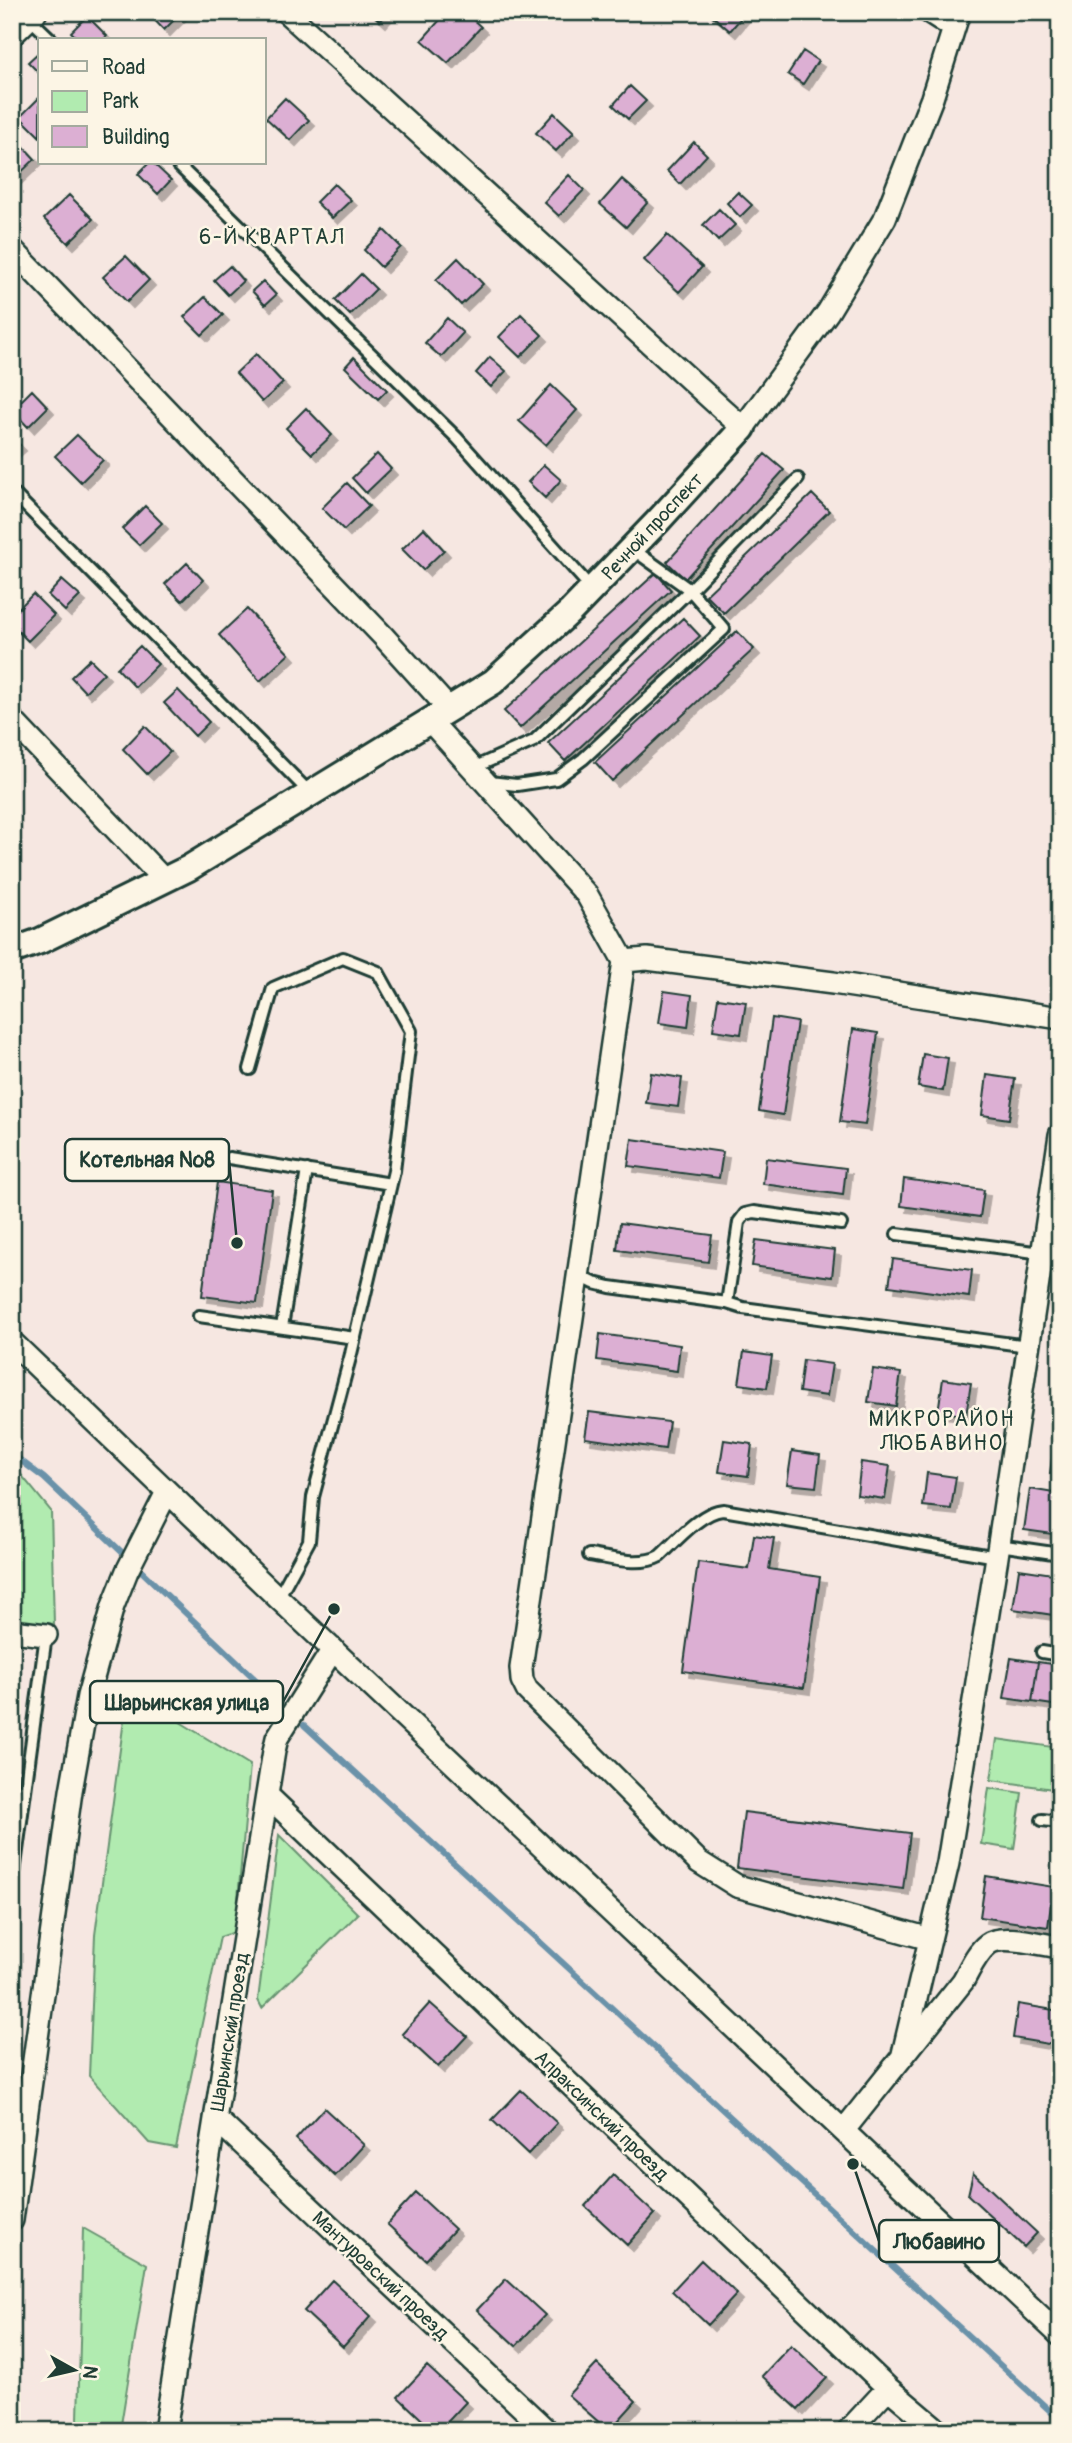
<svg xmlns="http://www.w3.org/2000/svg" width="1072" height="2443" font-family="Pangolin,sans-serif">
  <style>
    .green { fill: #b1ebb0; stroke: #689472; stroke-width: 2 }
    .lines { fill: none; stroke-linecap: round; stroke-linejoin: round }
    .stream { stroke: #6a92a9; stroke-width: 6 }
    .building { fill: #dcafd3; stroke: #1f3d34; stroke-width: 2; filter: url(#shadow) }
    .service-casing { stroke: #1f3d34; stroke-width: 16 }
    .minor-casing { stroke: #1f3d34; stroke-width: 26 }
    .tertiary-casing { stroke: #1f3d34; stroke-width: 30 }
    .service { stroke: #fcf5e5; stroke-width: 10 }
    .minor { stroke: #fcf5e5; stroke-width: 21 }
    .tertiary { stroke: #fcf5e5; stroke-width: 24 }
    .labels { text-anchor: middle; stroke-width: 5; stroke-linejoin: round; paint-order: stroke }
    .street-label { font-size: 19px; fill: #1f3d34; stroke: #fcf5e5 }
    .neighbourhood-label { font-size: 21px; letter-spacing: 2px; fill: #1f3d34; stroke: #fcf5e5 }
    .leader { fill: none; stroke: #1f3d34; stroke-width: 2.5 }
    .callout-dot { fill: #1f3d34; stroke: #fcf5e5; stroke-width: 2.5 }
    .callout { fill: #fcf5e5; stroke: #1f3d34; stroke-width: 2.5 }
    .callout-label { font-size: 21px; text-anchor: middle; font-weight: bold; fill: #1f3d34 }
  </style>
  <defs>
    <filter id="shadow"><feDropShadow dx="6" dy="6" stdDeviation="0" flood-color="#0004"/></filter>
  </defs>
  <rect width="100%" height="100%" fill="#f6e7e1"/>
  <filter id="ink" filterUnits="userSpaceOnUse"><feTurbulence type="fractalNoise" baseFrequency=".0143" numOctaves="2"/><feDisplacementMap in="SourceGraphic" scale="14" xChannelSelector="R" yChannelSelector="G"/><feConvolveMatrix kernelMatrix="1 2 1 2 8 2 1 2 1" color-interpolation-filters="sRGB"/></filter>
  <g filter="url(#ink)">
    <path class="green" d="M12 1469 19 1472 51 1511 54 1624 12 1620Z
      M128 1690 250 1765 235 1932 220 1937 176 2148 149 2143 89 2076 95 1935Z
      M997 1739 1060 1748V1790L991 1780Z
      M989 1788 1022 1793 1014 1849 981 1844Z
      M279 1835 358 1914 262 2008 258 2000Z
      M83 2228 147 2264 120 2431H92L78 2420Z"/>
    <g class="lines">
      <path class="stream" d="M12 1454 44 1478 128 1558
        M136 1566 276 1699
        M304 1725 1060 2420"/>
    </g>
    <path class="building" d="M147 12H182L164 30Z
      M370 12H388L380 21Z
      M447 12H465L481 27 448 63 422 40Z
      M708 12H746L730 31Z
      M87 16 107 36 103 40H79L71 32Z
      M803 51 818 61 803 84 788 74Z
      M39 52 40 53V74L28 62Z
      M630 86 646 101 628 119 613 105Z
      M40 97V137L20 117Z
      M285 98 309 120 290 140 266 118Z
      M554 113 574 132 556 151 536 133Z
      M12 134 35 159 12 181Z
      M694 142 707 155 680 184 667 171Z
      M149 163H153L171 180 158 194 138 174Z
      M569 175 584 190 559 216 544 202Z
      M622 179 648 202 626 227 600 204Z
      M334 184 351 200 332 218 316 202Z
      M738 192 752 205 740 217 727 203Z
      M69 195 93 219 68 243 44 219Z
      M719 209 735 225 718 241 703 225Z
      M384 230 401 247 381 267 364 250Z
      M667 235 702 267 679 292 644 260Z
      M126 256 149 280 127 302 103 277Z
      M458 258 483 284 461 305 436 280Z
      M230 266 243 281 228 295 214 280Z
      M361 274 376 289 350 315 335 300Z
      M263 281 276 295 265 305 252 291Z
      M205 297 223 315 202 335 184 317Z
      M521 314 542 335 520 357 499 337Z
      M447 318 463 333 441 357 425 343Z
      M256 354 283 383 262 402 236 373Z
      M354 357 387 390 378 399 345 367Z
      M490 357 506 371 491 387 476 373Z
      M551 385 577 410 546 445 519 421Z
      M32 390 48 407 28 427 12 410Z
      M306 408 332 435 312 454 286 428Z
      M77 435 103 460 81 482 55 456Z
      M12 437 20 445 12 452Z
      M377 454 391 469 366 493 352 478Z
      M765 454 784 470 685 579 667 562Z
      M544 465 561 480 545 498 528 482Z
      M347 483 369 506 344 530 322 508Z
      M812 494 829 511 724 613 706 595Z
      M145 506 162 523 139 545 122 529Z
      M424 528 444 550 423 570 402 549Z
      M187 563 203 580 182 601 165 584Z
      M656 573 671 590 520 728 504 711Z
      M62 580 80 596 65 611 48 595Z
      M33 594 54 615 28 641 12 625V615Z
      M247 609 289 654 260 681 219 635Z
      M683 618 700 636 565 761 548 743Z
      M737 631 754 649 612 781 595 762Z
      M140 646 158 664 135 687 117 668Z
      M90 659 104 673 85 692 71 677Z
      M178 690 209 722 195 736 164 703Z
      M145 726 170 752 147 774 123 749Z
      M664 991 692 995 688 1027 659 1023Z
      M718 998 746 1002 741 1034 713 1030Z
      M772 1018 797 1022 783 1115 759 1111Z
      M853 1029 878 1033 865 1125 840 1122Z
      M923 1054 948 1058 943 1091 918 1087Z
      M651 1073 682 1078 678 1107 646 1103Z
      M987 1075 1015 1079 1009 1119 982 1115Z
      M632 1139 723 1152 719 1178 628 1166Z
      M766 1158 846 1168 843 1195 763 1184Z
      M904 1179 984 1190 980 1217 901 1206Z
      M217 1182 272 1190 257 1303 202 1296Z
      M620 1223 712 1235 708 1262 617 1250Z
      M756 1240 835 1250 832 1277 752 1266Z
      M893 1259 972 1270 969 1297 889 1286Z
      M600 1334 680 1345 677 1371 597 1360Z
      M744 1352 772 1356 767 1388 739 1384Z
      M803 1360 832 1364 827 1396 799 1392Z
      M873 1369 901 1373 896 1406 868 1402Z
      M943 1379 971 1383 966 1415 938 1412Z
      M589 1412 669 1422 665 1449 585 1438Z
      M724 1440 752 1444 748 1476 719 1472Z
      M1054 1444 1060 1445V1474L1050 1473Z
      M792 1451 820 1455 816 1487 787 1484Z
      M861 1462 890 1466 885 1499 857 1495Z
      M927 1473 956 1477 951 1509 923 1506Z
      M1030 1489 1060 1494V1535L1024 1530Z
      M754 1535 774 1538 769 1569 820 1577 804 1688 683 1671 698 1562 749 1569Z
      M1019 1569 1060 1575V1616L1013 1609Z
      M1011 1658 1038 1662 1032 1702 1004 1698Z
      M1038 1662 1060 1665V1706L1032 1702Z
      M744 1812 910 1833 903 1889 737 1868Z
      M986 1876 1060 1888V1906L1051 1904 1048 1927 980 1917Z
      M430 2003 467 2036 438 2067 402 2034Z
      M1018 2004 1060 2011V2046L1013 2038Z
      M521 2090 557 2123 528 2154 492 2120Z
      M324 2108 364 2145 335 2176 296 2139Z
      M973 2173 1037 2233 1024 2247 968 2195Z
      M613 2175 655 2214 627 2245 585 2206Z
      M416 2193 455 2229 426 2260 387 2224Z
      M701 2260 737 2294 708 2325 672 2291Z
      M506 2279 545 2315 516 2346 477 2310Z
      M332 2280 371 2316 343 2347 304 2311Z
      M791 2345 827 2378 798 2409 762 2376Z
      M597 2364 636 2401 609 2431 568 2395Z
      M427 2366 466 2402 439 2431H434L398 2397Z"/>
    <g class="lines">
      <defs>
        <path id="service" d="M29 18 52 40
          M176 163 457 438 592 589
          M12 492 311 794
          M473 768 534 741 690 590 798 479
          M489 782 517 785 556 779 583 759 724 629 690 590 631 548
          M250 1069 273 988 343 958 378 972 411 1031 394 1171 351 1354 313 1497 309 1541 278 1598
          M229 1158 391 1184
          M897 1234 1042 1253
          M578 1275 594 1283 610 1287 727 1303 743 1308 1028 1346
          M727 1303 739 1222 745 1214 754 1212 841 1224
          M199 1316 355 1338
          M282 1327 307 1170
          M999 1545 1060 1554
          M589 1555C610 1558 640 1567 660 1556 675 1542 702 1511 723 1510L997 1557
          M1042 1652 1060 1655
          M1042 1820 1060 1822
          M12 1888 46 1635"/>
        <path id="minor" d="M286 12 743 428 828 312 885 218 932 98 959 12
          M929 12 954 28
          M12 35 36 12
          M12 249 383 636 449 709
          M12 720 164 880
          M430 721 587 895 624 961
          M12 1342 278 1598 1060 2335
          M12 1631 46 1635
          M267 1795 888 2388 939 2431
          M930 1939 737 1886 699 1862 527 1690 522 1680 521 1668 624 961 647 959 833 983 1060 1018
          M903 2054 948 1863 997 1557 1060 1135
          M215 2118 547 2431
          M844 2130 963 1981C970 1969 976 1953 988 1944 1002 1933 1042 1945 1060 1947
          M12 2220 71 1791 88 1696 113 1606 127 1571 167 1492
          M165 2431 274 1751 277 1738 333 1649
          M848 2431 888 2388"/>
        <path id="tertiary" d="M12 951 40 941 189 868 493 682 571 611 657 522 743 428"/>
      </defs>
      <use href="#service" class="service-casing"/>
      <use href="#minor" class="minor-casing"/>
      <use href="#tertiary" class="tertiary-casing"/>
      <use href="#service" class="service"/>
      <use href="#minor" class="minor"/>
      <use href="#tertiary" class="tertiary"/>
    </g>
  </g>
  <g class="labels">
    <g class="street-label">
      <text transform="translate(652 526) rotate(-47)" y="7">Речной проспект</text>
      <text transform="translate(229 2032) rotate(-81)" y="7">Шарьинский проезд</text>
      <text transform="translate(602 2115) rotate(44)" y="7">Апраксинский проезд</text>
      <text transform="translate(381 2275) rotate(43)" y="7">Мантуровский проезд</text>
    </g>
    <g class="neighbourhood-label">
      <text x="272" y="244">6-Й КВАРТАЛ</text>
      <text x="942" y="1426">МИКРОРАЙОН<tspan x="942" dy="24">ЛЮБАВИНО</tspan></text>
    </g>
  </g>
  <path class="leader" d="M237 1243L229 1160M334 1609L283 1702M853 2164L879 2241"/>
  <g class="callout-dot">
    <circle cx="237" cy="1243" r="7"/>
    <circle cx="334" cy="1609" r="7"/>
    <circle cx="853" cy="2164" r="7"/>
  </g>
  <g class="callout">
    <rect x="65" y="1139" width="164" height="42" rx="7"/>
    <rect x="90" y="1681" width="193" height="42" rx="7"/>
    <rect x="879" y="2220" width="120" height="42" rx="7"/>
  </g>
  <g class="callout-label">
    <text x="147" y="1167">Котельная №8</text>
    <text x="187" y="1710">Шарьинская улица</text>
    <text x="939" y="2249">Любавино</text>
  </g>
  <rect width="1072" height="2443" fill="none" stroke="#fcf5e5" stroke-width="42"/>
  <rect x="21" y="21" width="1030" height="2401" fill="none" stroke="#1f3d34" stroke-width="2.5" filter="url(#ink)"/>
  <rect x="38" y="38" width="228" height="126" fill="#fcf5e5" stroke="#a4ab9e" stroke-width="2"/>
  <rect x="52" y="61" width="35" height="10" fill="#fcf5e5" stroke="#a4ab9e" stroke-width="2"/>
  <text x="102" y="74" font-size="21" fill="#1f3d34">Road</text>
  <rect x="52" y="91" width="35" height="21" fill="#b1ebb0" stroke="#a4ab9e" stroke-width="2"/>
  <text x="102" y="108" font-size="21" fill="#1f3d34">Park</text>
  <rect x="52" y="126" width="35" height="21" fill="#dcafd3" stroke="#a4ab9e" stroke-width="2"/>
  <text x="102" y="144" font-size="21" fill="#1f3d34">Building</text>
  <g transform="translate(74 2370) rotate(98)" stroke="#fcf5e5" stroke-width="5" paint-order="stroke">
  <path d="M0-5L12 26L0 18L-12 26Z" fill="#1f3d34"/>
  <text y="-10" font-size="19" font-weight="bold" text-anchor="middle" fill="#1f3d34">N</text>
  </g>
</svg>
